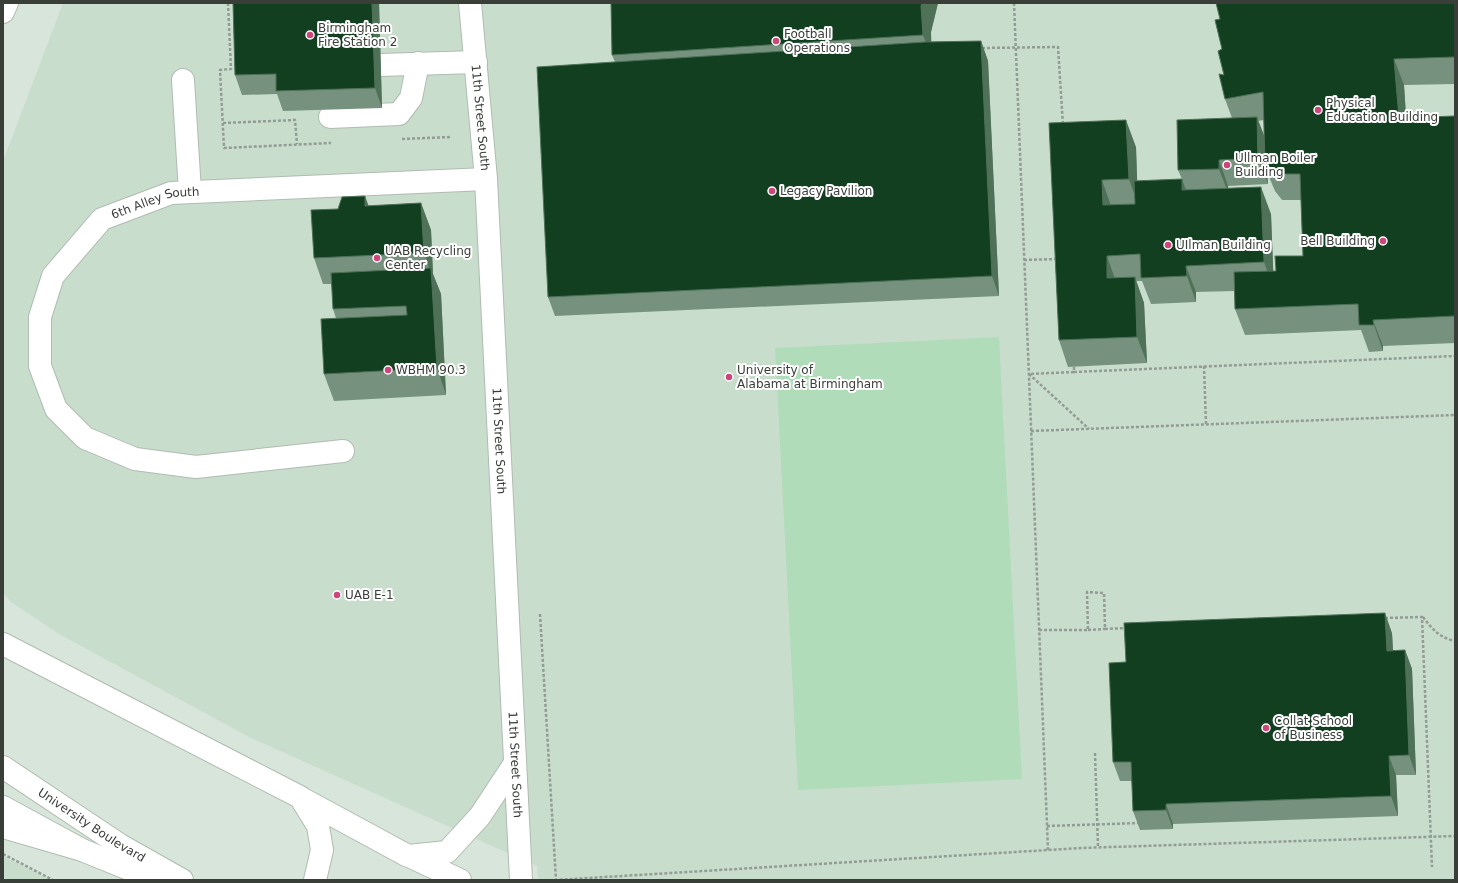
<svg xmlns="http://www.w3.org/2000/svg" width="1458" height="883" font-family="'DejaVu Sans',sans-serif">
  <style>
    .built { fill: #c9ddcd }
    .green { fill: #b1dcba }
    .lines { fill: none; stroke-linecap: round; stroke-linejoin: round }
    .minor-casing { stroke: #afbcb1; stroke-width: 24 }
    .major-casing { stroke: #afbcb1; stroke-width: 24 }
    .highway-casing { stroke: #afbcb1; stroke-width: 24 }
    .path { stroke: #939c94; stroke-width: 2.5; stroke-dasharray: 3 2; stroke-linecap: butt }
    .minor { stroke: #fff; stroke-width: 22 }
    .major { stroke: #fff; stroke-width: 22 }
    .highway { stroke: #fff; stroke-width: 22 }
    .wall { fill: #76927e; fill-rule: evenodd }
    .shaded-wall { fill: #4e7158 }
    .building { fill: #133f21; stroke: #4e7158 }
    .poi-dot { fill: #cf4479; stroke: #fff; stroke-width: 1.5 }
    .labels { text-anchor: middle; stroke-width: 4; stroke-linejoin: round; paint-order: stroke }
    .poi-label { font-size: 12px; fill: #393e39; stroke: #fff; text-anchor: start }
    .street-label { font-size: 12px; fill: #393e39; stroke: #fff }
  </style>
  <rect width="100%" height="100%" fill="#d8e5da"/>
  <path class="built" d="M63 3H1455V880H538L537 866 251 738 59 634 11 602 3 593V161Z
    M3 856 51 880H3Z"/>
  <path class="green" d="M999 337 1022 779 798 790 775 348Z"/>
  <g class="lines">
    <defs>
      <g id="minor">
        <path id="s1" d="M470 3 486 179 521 880"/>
        <path d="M380 65 476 62"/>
        <path d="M183 80 190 192"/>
        <path d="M330 117 399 114 411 98 418 63"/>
        <path id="s2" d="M343 451 196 467 135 459 85 438 56 409 40 366V317L53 276 102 219 171 193 486 179"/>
      </g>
      <g id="major">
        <path id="s3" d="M3 767 120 845 182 880"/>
        <path d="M3 807 82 850 156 880"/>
      </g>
      <path id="highway" d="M3 12 7 3
        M3 644 300 797 318 826 322 850 315 880
        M301 798 408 856 447 852 480 816 515 763
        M3 827 82 850
        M409 856 460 880"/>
    </defs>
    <use href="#minor" class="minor-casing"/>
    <use href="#major" class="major-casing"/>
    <use href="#highway" class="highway-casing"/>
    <path class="path" d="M228 3 231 69 220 70 224 148 331 143
      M1014 3 1048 850
      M982 48 1058 47 1063 125
      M223 123 295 120 297 144
      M402 139 450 137
      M1024 260 1058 259
      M1204 366 1206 424
      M1074 367V372L1029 374 1089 429
      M1074 372 1455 356
      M1031 431 1455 415
      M540 614 556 880 1081 848 1455 836
      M1423 617C1432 629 1440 638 1455 641
      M1385 618 1422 617 1432 867
      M1039 630H1088L1087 592 1104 593 1105 629 1126 628
      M1088 630 1105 629
      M1095 753 1098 847
      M1047 826 1140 823
      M3 854 53 880"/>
    <use href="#minor" class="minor"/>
    <use href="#major" class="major"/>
    <use href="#highway" class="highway"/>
  </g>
  <path class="wall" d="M233 3H379L382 108 283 111 277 94 242 95 235 75Z
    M611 3H938L931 32V42L981 41 988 61 999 296 555 316 548 297 615 62 612 55Z
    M1455 3V84L1404 85 1406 118 1455 116V343L1383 346V351L1369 352 1361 330 1245 335 1235 309V291L1196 292V302L1151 304 1142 281H1136L1144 303 1147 363 1068 367 1059 340 1049 123 1136 147 1137 181 1182 179 1178 170 1232 118 1225 99 1224 75ZM1264 120V137L1258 121ZM1267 172 1275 191 1282 200H1301L1303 256 1276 271H1273L1271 214 1228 188V186L1268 184Z
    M421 203 431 230 433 274 441 294 446 395 334 401 324 374 336 318 333 309 332 284H323L314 258 338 209 369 206Z
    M1392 633 1393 650H1405L1412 669 1416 775H1396L1398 816 1173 824V829L1140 830 1133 811 1132 781H1120L1113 762 1126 662Z"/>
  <path class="shaded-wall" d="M372 3H379L382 108 375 88Z
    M922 3H938L931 32 932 61 923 35 921 6Z
    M981 41 988 61 999 296 992 276Z
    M1394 59 1404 85 1408 145 1399 118Z
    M1257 117 1267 143 1265 165 1267 172 1268 184 1258 158Z
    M1126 120 1136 147 1138 205 1129 179Z
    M1219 160 1228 186 1229 195 1219 169Z
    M1182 179 1191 205 1182 190Z
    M1102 180 1111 206 1103 205Z
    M1261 187 1271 214 1274 289 1264 262Z
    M365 196 375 223 365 206Z
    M421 203 431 230 433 274 441 294 446 395 437 368 431 274 424 253Z
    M1107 256 1116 282 1107 278Z
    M1186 266 1196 292V302L1187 276Z
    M1135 277 1144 303 1147 363 1137 337Z
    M1373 320 1383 346V351L1374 325Z
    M1385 613 1392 633 1394 670 1387 651Z
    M1405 650 1412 669 1416 775 1409 755Z
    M1389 756 1396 775 1398 816 1391 796Z
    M1166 804 1173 824V829L1166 810Z"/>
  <path class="building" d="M233 3H372L375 88 276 91V74L235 75Z
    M611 3H922L921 6 923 35 612 55Z
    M1216 3H1455V57L1394 59 1399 118 1455 116V316L1373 320 1374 325H1359L1358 304 1235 309 1234 272 1276 271 1275 256H1303L1300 174H1272L1265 165 1263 92 1225 99 1219 74 1224 75 1218 51 1222 49 1215 20 1220 19Z
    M981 41 992 276 548 297 537 67 925 42Z
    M1257 117 1258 158 1219 160V169L1178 170 1177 120Z
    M1126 120 1129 179 1102 180 1103 205 1135 204 1134 181 1182 179V190L1261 187 1264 262 1186 266 1187 276 1141 278 1140 254 1107 256V278L1135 277 1137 337 1059 340 1049 123Z
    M365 196V206L421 203 424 253 314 258 311 210 338 209 342 197Z
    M431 268 437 368 324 374 321 319 407 315 406 306 333 309 331 273Z
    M1385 613 1387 651 1405 650 1409 755 1389 756 1391 796 1166 804V810L1133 811 1131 762H1113L1109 663 1126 662 1124 623Z"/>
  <g class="poi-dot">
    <circle cx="310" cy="35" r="4"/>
    <circle cx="776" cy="41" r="4"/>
    <circle cx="1318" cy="110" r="4"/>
    <circle cx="1227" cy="165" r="4"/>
    <circle cx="772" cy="191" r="4"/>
    <circle cx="1383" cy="241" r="4"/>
    <circle cx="1168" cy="245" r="4"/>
    <circle cx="377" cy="258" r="4"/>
    <circle cx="388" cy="370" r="4"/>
    <circle cx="729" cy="377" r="4"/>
    <circle cx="337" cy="595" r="4"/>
    <circle cx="1266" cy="728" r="4"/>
  </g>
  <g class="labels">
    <g class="poi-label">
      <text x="318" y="32">Birmingham<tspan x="318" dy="14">Fire Station 2</tspan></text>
      <text x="784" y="38">Football<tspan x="784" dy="14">Operations</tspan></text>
      <text x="1326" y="107">Physical<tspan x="1326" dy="14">Education Building</tspan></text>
      <text x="1235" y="162">Ullman Boiler<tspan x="1235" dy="14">Building</tspan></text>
      <text x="780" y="195">Legacy Pavilion</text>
      <text x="1375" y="245" text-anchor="end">Bell Building</text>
      <text x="1176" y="249">UIlman Building</text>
      <text x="385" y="255">UAB Recycling<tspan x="385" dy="14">Center</tspan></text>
      <text x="396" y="374">WBHM 90.3</text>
      <text x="737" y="374">University of<tspan x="737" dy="14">Alabama at Birmingham</tspan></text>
      <text x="345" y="599">UAB E-1</text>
      <text x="1274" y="725">Collat School<tspan x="1274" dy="14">of Business</tspan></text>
    </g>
    <g class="street-label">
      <text dy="4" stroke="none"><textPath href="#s1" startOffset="115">11th Street South</textPath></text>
      <text dy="4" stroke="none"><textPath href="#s2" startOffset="574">6th Alley South</textPath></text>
      <text dy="4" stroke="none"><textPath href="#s1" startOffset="439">11th Street South</textPath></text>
      <text dy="4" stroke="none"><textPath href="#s1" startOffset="763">11th Street South</textPath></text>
      <text dy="4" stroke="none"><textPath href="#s3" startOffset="106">University Boulevard</textPath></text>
    </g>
  </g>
  <rect width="1458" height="883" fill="none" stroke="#393e39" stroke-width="8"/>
</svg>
